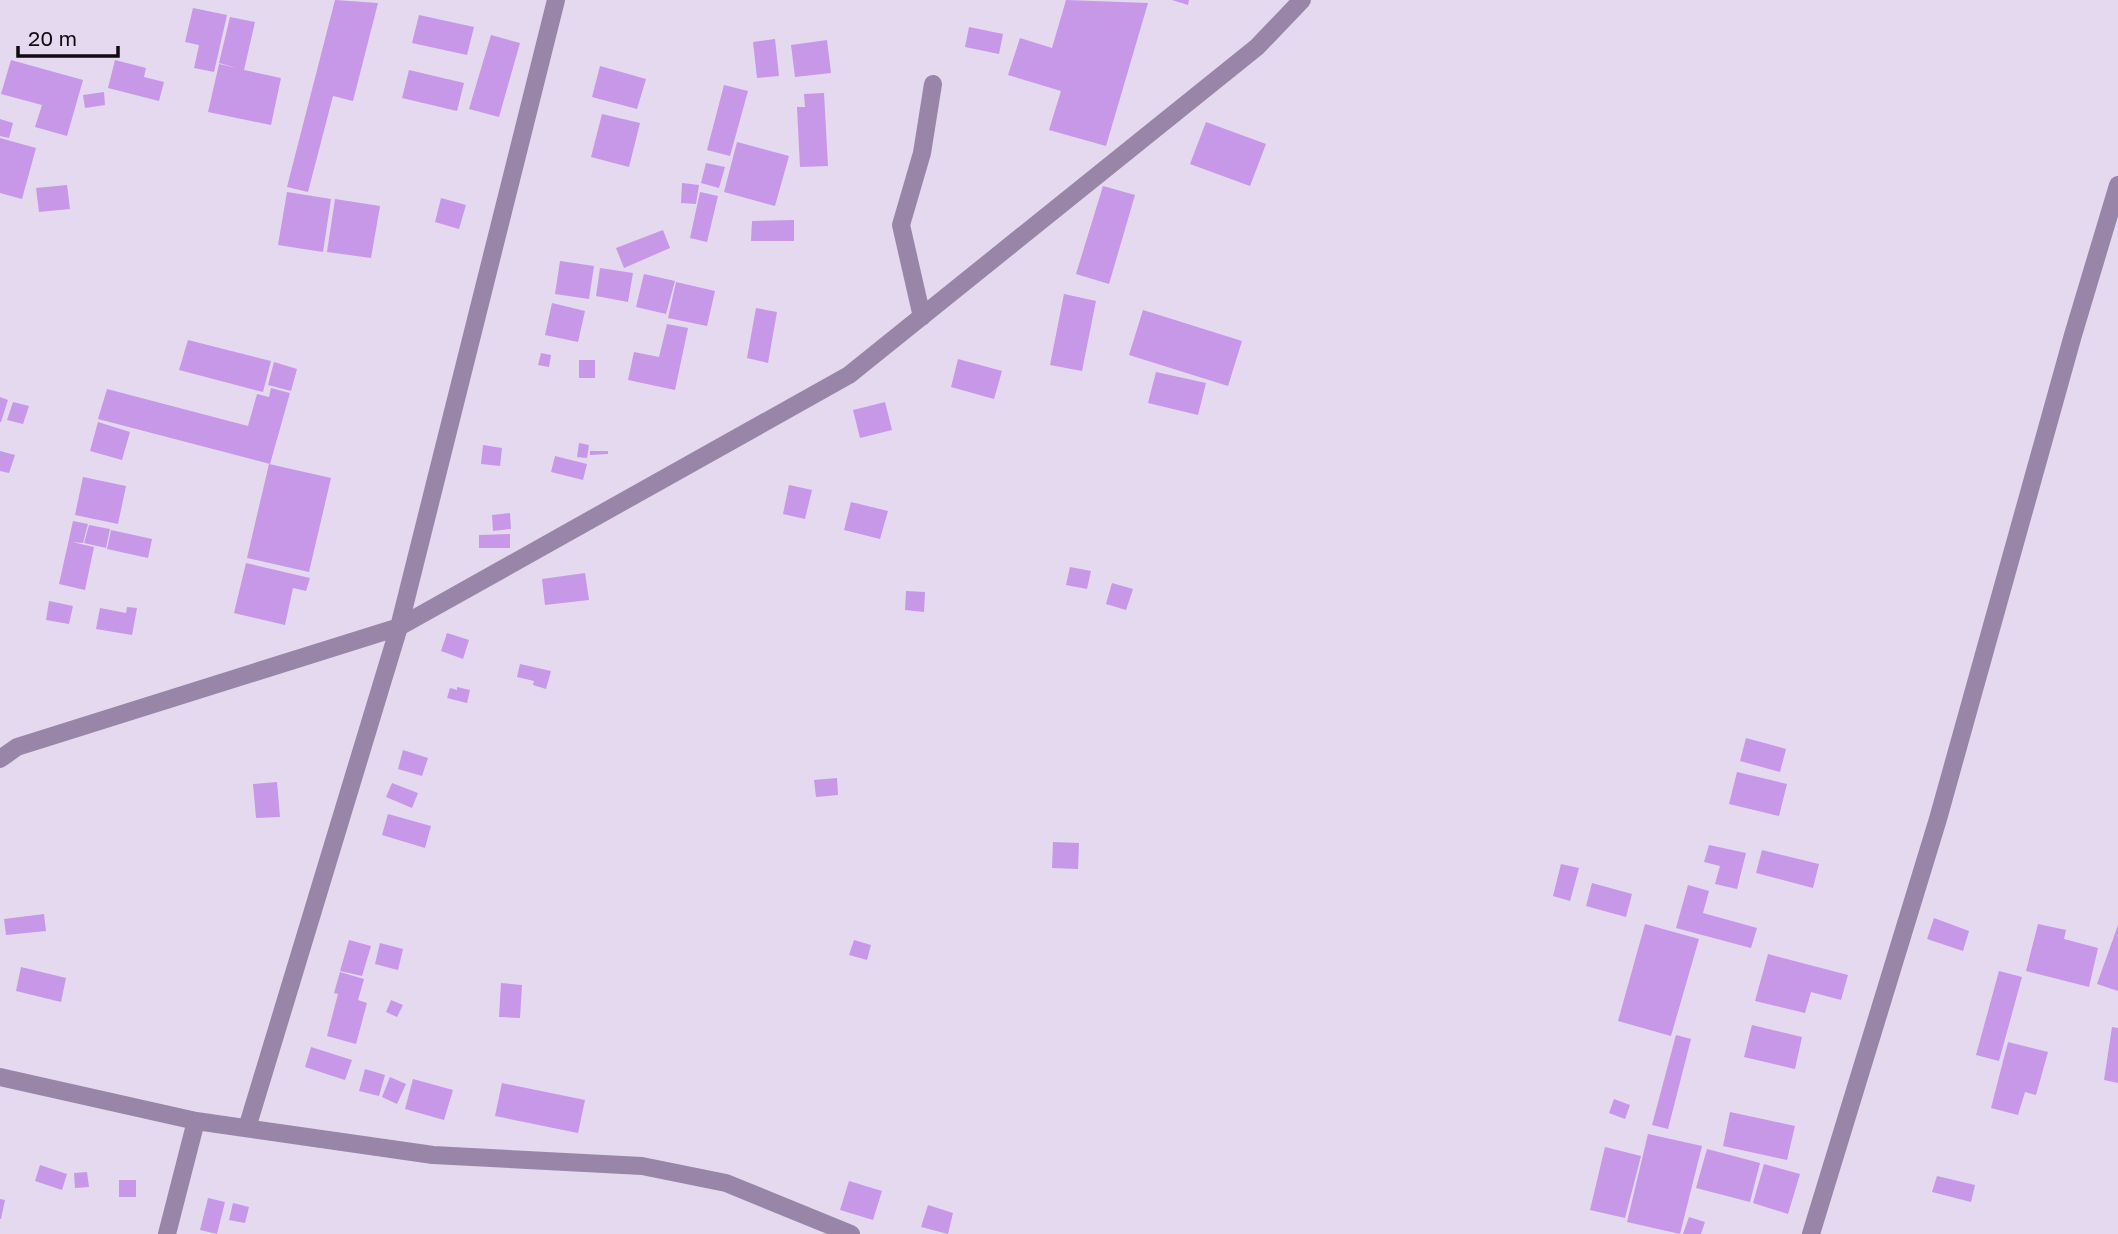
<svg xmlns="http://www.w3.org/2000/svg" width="2118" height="1234" font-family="'Golos Text',sans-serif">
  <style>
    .building { fill: #c797e8 }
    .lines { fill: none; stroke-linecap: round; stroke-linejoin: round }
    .street { stroke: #9985a8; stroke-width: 18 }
  </style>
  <rect width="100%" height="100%" fill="#e5d9ef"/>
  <path class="building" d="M335 0 378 3 353 101 333 96 308 192 287 187Z
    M1066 0 1148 3 1106 146 1049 130 1061 91 1008 75 1020 38 1052 48Z
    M1172 0H1189L1188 5Z
    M193 8 227 15 214 72 194 68 199 45 185 42Z
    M419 15 474 27 467 55 412 43Z
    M230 17 255 22 244 70 281 78 271 125 208 112 219 64 237 68 219 63Z
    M969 27 1003 34 999 54 965 47Z
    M491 35 520 43 499 117 469 109Z
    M775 39 779 76 757 78 753 42Z
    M827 40 831 73 795 77 791 45Z
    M11 60 83 80 67 136 35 127 42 105 1 94Z
    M115 60 146 68 144 77 164 82 159 101 108 88Z
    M600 66 646 79 637 109 592 97Z
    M409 70 464 83 457 111 402 98Z
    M724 85 748 91 730 156 707 150Z
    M104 92 105 105 85 108 83 95Z
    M824 93 828 166 800 167 797 107H805L804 94Z
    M602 114 640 123 629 167 591 157Z
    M0 119 13 123 9 138 0 136Z
    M1206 122 1266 144 1250 186 1190 164Z
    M0 138 36 148 22 199 0 193Z
    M737 142 789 156 775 206 724 192Z
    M706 163 725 167 719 188 701 183Z
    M682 183 699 185 696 204 681 203Z
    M67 185 70 209 39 212 36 188Z
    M1103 186 1135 195 1109 284 1076 274Z
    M287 192 331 199 323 252 278 245Z
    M700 192 718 196 707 242 690 238Z
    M441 198 466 205 459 229 435 222Z
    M335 199 380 206 371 258 327 252Z
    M794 220V241H751L752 221Z
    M663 230 670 248 624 268 616 248Z
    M560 261 594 266 589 299 555 294Z
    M600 268 633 273 628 302 596 296Z
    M644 274 675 281 666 314 636 307Z
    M676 282 715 291 707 326 668 318Z
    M1064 294 1096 301 1082 371 1050 365Z
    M552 303 585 311 578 342 545 335Z
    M756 308 777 312 768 363 747 358Z
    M1143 310 1242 341 1228 386 1129 355Z
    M667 324 688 328 675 390 628 380 634 352 659 357Z
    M188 340 271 361 263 392 179 370Z
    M541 353 551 355 549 367 538 365Z
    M958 359 1002 371 994 399 951 387Z
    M579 360H595V378H579Z
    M274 362 297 369 291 391 268 385Z
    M1156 372 1206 383 1198 415 1148 403Z
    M271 388 290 393 270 464 98 419 107 389 248 426 257 394 269 397Z
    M0 397 8 400 1 422H0Z
    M13 402 29 406 23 424 7 420Z
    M885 402 892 430 860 438 853 410Z
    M98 422 130 432 122 460 90 451Z
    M579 443 589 445 587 458 577 457Z
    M483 445 502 448 500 466 481 464Z
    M0 451 15 455 9 473 0 471Z
    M590 451H608V454L590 455Z
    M555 456 587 464 583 480 551 472Z
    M269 464 331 478 309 572 247 558Z
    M83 477 126 486 118 524 75 515Z
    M789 485 812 490 805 519 783 514Z
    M851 502 888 511 880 539 844 530Z
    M510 513 511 529 493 531 492 515Z
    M73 521 88 524 83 543 72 542 94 547 85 590 59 584Z
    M89 525 110 529 106 548 84 543Z
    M111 530 152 539 148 558 107 549Z
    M510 534V548H479V535Z
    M246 563 310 578 306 591 293 588 285 625 234 613Z
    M1070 567 1091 571 1087 589 1066 585Z
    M585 573 589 600 545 605 542 579Z
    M1112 583 1133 589 1126 610 1106 604Z
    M906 591 925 592 924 612 905 610Z
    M49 601 73 606 69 624 46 620Z
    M127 607 137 608 132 635 96 629 100 608 126 613Z
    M447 633 469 640 463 659 441 651Z
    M520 664 551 671 546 689 533 685 534 681 517 677Z
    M457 687 470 690 467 703 447 698 450 688 457 690Z
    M1746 738 1786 749 1780 772 1740 761Z
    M403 750 428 758 422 776 398 769Z
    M1737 772 1787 784 1779 816 1729 804Z
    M837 778 838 795 816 797 814 780Z
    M277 782 280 817 256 818 253 784Z
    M392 783 418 793 412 808 386 797Z
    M388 814 431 826 425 848 382 835Z
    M1053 842 1079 843 1078 869 1052 868Z
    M1709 845 1746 853 1737 889 1715 884 1720 866 1704 862Z
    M1762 850 1819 864 1813 888 1756 873Z
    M1561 864 1579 868 1570 901 1553 896Z
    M1592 883 1632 894 1626 917 1586 906Z
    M1688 885 1709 891 1703 913 1757 928 1751 948 1676 928Z
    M44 914 46 931 6 935 4 919Z
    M1934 918 1969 931 1963 951 1927 939Z
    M1645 924 1699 939 1671 1036 1618 1021Z
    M2038 924 2066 930 2064 939 2098 948 2089 987 2026 971Z
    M2118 925V991L2097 984Z
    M349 940 371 946 362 976 340 971Z
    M854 940 871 945 867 960 849 955Z
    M380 943 403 949 398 970 375 964Z
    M1768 954 1848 975 1841 1000 1811 992 1805 1013 1755 1001Z
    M21 967 66 978 61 1002 16 991Z
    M1999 971 2022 977 1999 1061 1976 1055Z
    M340 972 364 979 358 1000 367 1003 356 1044 327 1036 338 994 334 993Z
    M501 983 522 985 520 1018 499 1017Z
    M391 1000 403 1005 397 1017 386 1012Z
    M1752 1025 1802 1037 1795 1069 1744 1057Z
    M2112 1027 2118 1028V1083L2104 1080Z
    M1676 1035 1691 1039 1668 1129 1652 1125Z
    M2008 1042 2048 1052 2036 1095 2025 1092 2018 1115 1991 1108Z
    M311 1047 352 1060 345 1080 305 1067Z
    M365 1069 385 1075 379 1096 359 1091Z
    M390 1077 406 1084 397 1104 382 1097Z
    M413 1079 453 1090 444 1120 405 1109Z
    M502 1083 585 1100 578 1133 495 1116Z
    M1614 1099 1630 1105 1625 1119 1609 1113Z
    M1730 1112 1795 1126 1787 1160 1723 1146Z
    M1648 1134 1702 1146 1680 1234 1627 1222Z
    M1605 1147 1641 1156 1625 1218 1590 1210Z
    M1707 1149 1760 1163 1750 1202 1696 1188Z
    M1764 1164 1800 1174 1788 1214 1753 1203Z
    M40 1165 67 1174 62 1190 35 1181Z
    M87 1172 89 1187 75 1188 74 1173Z
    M1937 1176 1975 1185 1971 1202 1932 1192Z
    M119 1180H136V1197H119Z
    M849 1181 882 1191 873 1220 840 1210Z
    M208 1198 225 1202 217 1234 200 1230Z
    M0 1199 5 1200 1 1219H0Z
    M233 1203 249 1207 245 1223 229 1220Z
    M928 1205 953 1213 948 1234 921 1227Z
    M1689 1217 1705 1222 1701 1234H1683Z"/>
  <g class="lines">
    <path class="street" d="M922 317 901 225 922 153 933 84
      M0 759 17 747 399 627 849 375 1257 47 1302 0
      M0 1077 196 1121 433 1155 642 1166 726 1183 851 1234
      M247 1128 399 627 556 0
      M167 1234 196 1121
      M1811 1234 1938 819 2073 335 2118 185"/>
  </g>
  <path d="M18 46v10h100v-10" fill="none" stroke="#100b13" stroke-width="3.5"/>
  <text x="28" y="46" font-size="21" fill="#100b13" stroke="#e5d9ef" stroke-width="5" paint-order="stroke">20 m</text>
</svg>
